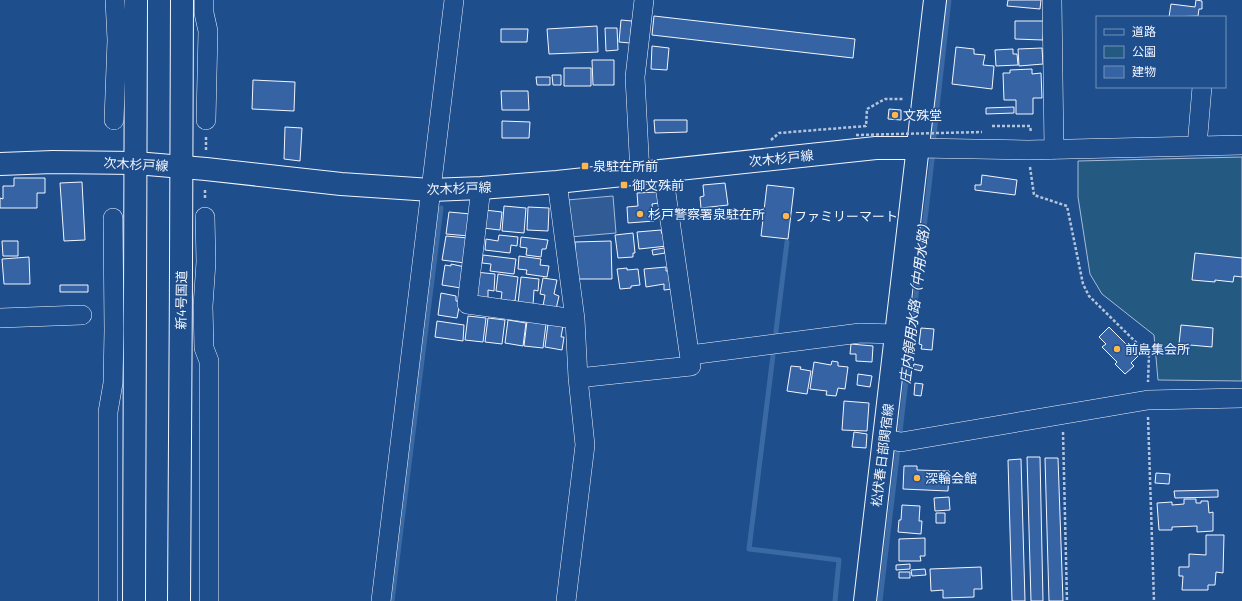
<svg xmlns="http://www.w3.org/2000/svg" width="1242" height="601" font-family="Barlow,'Noto Sans JP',sans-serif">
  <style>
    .green { fill: #245a82; stroke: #a8bbd7 }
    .parking { fill: #305b95; stroke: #a8bbd7 }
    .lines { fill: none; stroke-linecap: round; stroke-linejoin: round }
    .stream { stroke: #3b69a3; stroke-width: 5 }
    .building { fill: #3563a3; stroke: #f2f6ff }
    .minor-casing { stroke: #f2f6ff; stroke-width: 20 }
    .major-casing { stroke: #f2f6ff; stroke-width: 24 }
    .highway-casing { stroke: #f2f6ff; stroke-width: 24 }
    .path { stroke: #b3c4dc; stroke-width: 2.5; stroke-dasharray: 3 2; stroke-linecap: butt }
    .minor { stroke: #1f4e8c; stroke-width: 19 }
    .major { stroke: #1f4e8c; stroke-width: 22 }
    .highway { stroke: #1f4e8c; stroke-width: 22 }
    .path-bridge { stroke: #b3c4dc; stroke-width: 2.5; stroke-dasharray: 3 2; stroke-linecap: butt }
    .poi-dot { fill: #ffb74d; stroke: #1f4e8c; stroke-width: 1.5 }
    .labels { text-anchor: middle; stroke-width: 3; stroke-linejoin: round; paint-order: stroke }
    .poi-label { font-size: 13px; fill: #f2f6ff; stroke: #1f4e8c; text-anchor: start }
    .street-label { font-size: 13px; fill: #f2f6ff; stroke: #1f4e8c }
    .water-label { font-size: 14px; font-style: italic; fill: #f2f6ff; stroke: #1f4e8c }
  </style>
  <rect width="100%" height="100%" fill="#1f4e8c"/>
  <path class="green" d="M1242 157V381L1158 380 1154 335 1102 294 1090 274 1078 197V161Z"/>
  <path class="parking" d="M613 196 616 233 570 237 567 200Z"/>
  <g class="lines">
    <path class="stream" d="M933 144 949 0
      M775 339 787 242
      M774 347 749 549 839 560 835 601
      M392 601 441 208
      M880 601 933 152"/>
  </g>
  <path class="building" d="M1008 0H1041L1040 9 1007 6Z
    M1196 0 1202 1V9H1199L1198 16 1169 17 1171 4 1195 7Z
    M654 16 855 39 853 58 652 35Z
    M621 20 632 21 630 43 619 42Z
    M1015 21H1044L1043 40 1015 39Z
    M597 26 598 52 549 54 547 29Z
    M605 28H617L618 50 606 51Z
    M501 29H528L527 42H501Z
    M652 46 669 48 667 70 651 69Z
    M956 47 974 49V54L985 55 983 65 994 66 992 89 952 84Z
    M1042 48 1043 64 1019 66 1018 49Z
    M1013 49V54H1017L1018 65 996 66 995 50Z
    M592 60H614V85H593Z
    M564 68H591V86H564Z
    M1032 69V74L1041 73 1042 98H1033V114H1016V100H1004L1003 73H1010V70Z
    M552 75H561V85H553Z
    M536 77H550V85H537Z
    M253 80 295 82 294 111 252 109Z
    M501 91H528L529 110H502Z
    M1014 107V113L986 114V108Z
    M889 109 901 110V120L888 119Z
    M654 120H687V132L655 133Z
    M502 121 530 122 529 138H502Z
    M285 127 302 128 300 161 284 159Z
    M982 175 1017 180 1015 195 975 190V185H981Z
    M14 178H45V193H37V208H0V198L3 199V186H14Z
    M82 182 85 240 64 241 60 183Z
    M725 183 728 205 701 208 700 197 704 196 703 185Z
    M767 185 794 188 788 239 761 236Z
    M658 192 659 203 652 204 654 221 628 223 627 207 638 206 637 193Z
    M504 206 526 208 524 233 502 231Z
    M528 207 549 208 548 231 527 230Z
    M485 210 502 212 500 230 483 228Z
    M449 212 471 214 469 236 446 234Z
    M661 230 662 234H665L667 246 639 249 637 232Z
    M633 233 635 253H633V257L618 258 615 235Z
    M499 235 518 237 517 246 511 245 510 253 485 250 486 239 498 241Z
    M446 236 468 238 465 263 442 260Z
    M521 237 548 240 546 249H542L541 257 526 255 527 248 520 247Z
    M2 241H18V256H3Z
    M611 241 612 279H576L575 242Z
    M664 248 665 253 653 255 652 250Z
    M1195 253 1242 258V277L1234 276 1233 282 1215 280V282L1192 280Z
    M483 255 516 259 514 274 490 271 491 264 482 263Z
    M519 256 541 259 540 265 549 266 547 277 526 274 527 270 518 269Z
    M29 257 30 284H4L2 259Z
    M451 264 465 267 461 288 442 285 445 265 451 266Z
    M666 267V271H671L673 289 664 290V284L646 287 644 269Z
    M627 268V270L638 269 640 285 631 286V288L620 289 617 269Z
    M475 272 495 274 494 291 488 290V299L473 297Z
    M498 274 518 277 515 301 501 300 502 292 496 291Z
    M521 277 539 279 538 291 534 290 533 305 518 304Z
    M543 278 557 280 554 294 559 296 556 309 543 306 545 295 540 294Z
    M60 285H88V292H60Z
    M441 293 456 296V301L460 302 457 318 438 315Z
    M468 316 486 318 483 342 465 340Z
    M488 318 505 320 502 344 485 342Z
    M508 320 526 323 523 346 505 343Z
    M437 321 464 325 463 341 435 337Z
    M527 321 546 324 543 348 524 346Z
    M548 324 563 326 561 337H564L562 350 545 347Z
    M1181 325 1213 328 1212 347 1179 344Z
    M1109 327 1138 356 1131 363 1134 366 1125 374 1115 364 1117 362 1102 347 1106 344 1099 337Z
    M921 328 934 329 932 350 921 349 922 345 919 344Z
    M851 344 873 346 872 362 856 361V354H850Z
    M832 361 838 362V366L848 367 845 389 838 388 836 396 826 395 827 391 810 389 814 362 831 365Z
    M914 364 923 366 921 371 913 369Z
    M791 366 801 367 800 369 811 371 807 394 787 391Z
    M858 374 872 376 870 387 857 385Z
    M915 383 923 384 921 396 914 395Z
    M844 401 869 403 867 431 842 430Z
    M854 432 867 434 866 448 852 447Z
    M1027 457H1040L1043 601H1031Z
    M1045 458H1058L1063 601H1049Z
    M1021 459 1025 601H1012L1008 460Z
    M904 466H917V470L949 471 948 491 903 489Z
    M1156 473 1170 474 1169 484 1155 483Z
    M1218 490V497L1175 498 1174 491Z
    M949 497 950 510 935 511 934 498Z
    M1184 499H1196V503H1201V501H1208L1209 513 1213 512V531L1197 532V526L1172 527V530H1159L1157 503 1172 502V505L1184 504Z
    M902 505 920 506 919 521H922L921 534 898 532 899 520H901Z
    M936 513H945V523H936Z
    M1206 535H1224L1223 573 1216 572 1215 585H1208V590H1182L1183 576H1179V567H1189V554L1206 555Z
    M925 538V556H920L921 561H899V539Z
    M910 564V569L896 570V565Z
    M981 567 982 589H974V597L943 598V590L931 591 930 569Z
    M925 569 926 575 912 576 911 570Z
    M899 572H910V578H899Z"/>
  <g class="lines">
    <defs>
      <path id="minor" d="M204 0V13L208 31 206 120
        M1052 0 1054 150
        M114 120 117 40 115 0
        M1197 146 1202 87
        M917 148 1028 150 1242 145
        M640 174 635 77 644 0
        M557 182 575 319 578 378 691 366 663 172
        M481 188 467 304 575 319
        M205 217 206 262 203 306 204 348 209 361V601
        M0 318 82 315
        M690 355 860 333 896 334
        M884 439 901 442 1148 400 1242 398
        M108 601V412L113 383 114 330 113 218
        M381 601 454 0
        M566 601 585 445 578 378"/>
      <path id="major" d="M0 164 53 162 136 163 206 169 341 184 431 190 481 188 557 182 876 148H917
        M865 601 935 0"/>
      <path id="highway" d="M134 601 136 0
        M179 601C180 401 182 200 182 0"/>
    </defs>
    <use href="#minor" class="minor-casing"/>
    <use href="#major" class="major-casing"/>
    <use href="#highway" class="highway-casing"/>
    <path class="path" d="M992 126H1030L1031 132
      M771 140 779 133 866 126 867 109 885 99H904
      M206 150V137
      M1030 167 1034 195 1067 206 1083 284 1089 296 1149 355 1148 382
      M205 190V200
      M1148 417 1154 601
      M1063 432 1067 601"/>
    <use href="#minor" class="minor"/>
    <use href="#major" class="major"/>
    <use href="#highway" class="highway"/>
    <path class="path-bridge" d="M856 135 982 132"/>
  </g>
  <g class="poi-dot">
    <circle cx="895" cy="115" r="4"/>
    <rect x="581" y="162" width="8" height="8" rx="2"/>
    <rect x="620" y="181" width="8" height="8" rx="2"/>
    <circle cx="640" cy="214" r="4"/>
    <circle cx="786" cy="216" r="4"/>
    <circle cx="1117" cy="349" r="4"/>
    <circle cx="917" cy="478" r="4"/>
  </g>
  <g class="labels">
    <g class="poi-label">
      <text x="903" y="120">文殊堂</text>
      <text x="593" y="171">泉駐在所前</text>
      <text x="632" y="190">御文殊前</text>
      <text x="648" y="219">杉戸警察署泉駐在所</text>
      <text x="794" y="221">ファミリーマート</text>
      <text x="1125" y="354">前島集会所</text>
      <text x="925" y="483">深輪会館</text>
    </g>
    <g class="street-label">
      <text transform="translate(781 158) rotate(-6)" y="5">次木杉戸線</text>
      <text transform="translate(136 164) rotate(3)" y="5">次木杉戸線</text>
      <text transform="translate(459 188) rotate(-2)" y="5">次木杉戸線</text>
      <text transform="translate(181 300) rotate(-89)" y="5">新4号国道</text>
      <text transform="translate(882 455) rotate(-83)" y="5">松伏春日部関宿線</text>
    </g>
    <g class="water-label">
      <text transform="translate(915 300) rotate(-83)" y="5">庄内領用水路（中用水路）</text>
    </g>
  </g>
  <rect x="1096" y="16" width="130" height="72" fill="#1f4e8c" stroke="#7391ba"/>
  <rect x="1104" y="29" width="20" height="6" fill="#1f4e8c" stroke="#7391ba"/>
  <text x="1132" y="36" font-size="12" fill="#f2f6ff">道路</text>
  <rect x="1104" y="46" width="20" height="12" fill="#245a82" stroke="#7391ba"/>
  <text x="1132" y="56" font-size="12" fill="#f2f6ff">公園</text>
  <rect x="1104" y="66" width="20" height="12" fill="#3563a3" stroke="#7391ba"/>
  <text x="1132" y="76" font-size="12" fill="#f2f6ff">建物</text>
</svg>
